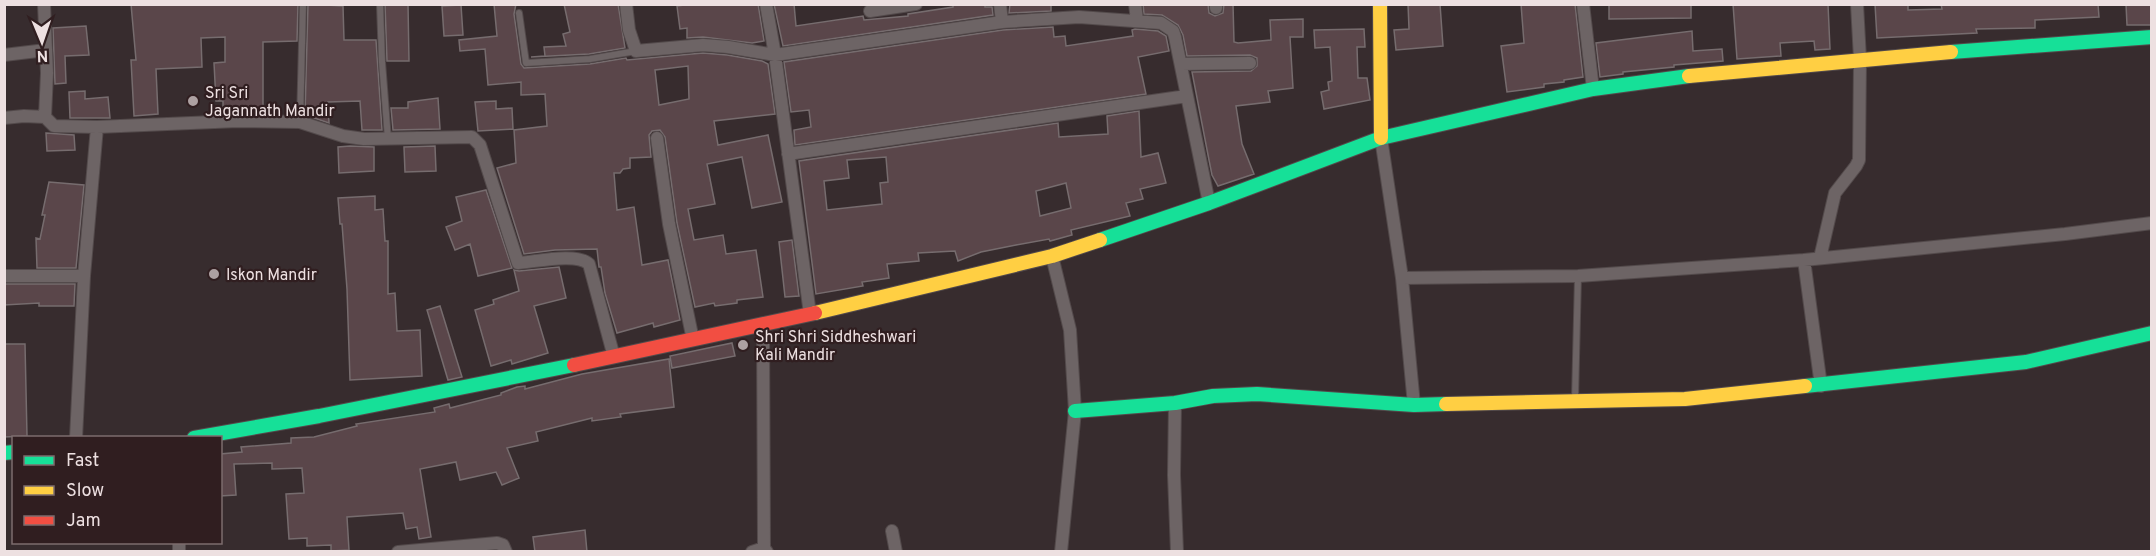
<svg xmlns="http://www.w3.org/2000/svg" width="2156" height="556" font-family="Overpass,sans-serif">
  <style>
    .building { fill: #5a464a; stroke: #766c6e; stroke-width: 1.5; fill-rule: evenodd }
    .lines { fill: none; stroke-linecap: round; stroke-linejoin: round }
    .lane-casing { stroke: #534a4b; stroke-width: 8 }
    .street-casing { stroke: #534a4b; stroke-width: 14 }
    .fast-casing { stroke: #534a4b; stroke-width: 16 }
    .slow-casing { stroke: #534a4b; stroke-width: 16 }
    .jam-casing { stroke: #534a4b; stroke-width: 16 }
    .lane { stroke: #6d6465; stroke-width: 6 }
    .street { stroke: #6d6465; stroke-width: 12 }
    .fast { stroke: #16e098; stroke-width: 14 }
    .slow { stroke: #ffcf43; stroke-width: 14 }
    .jam { stroke: #f24e42; stroke-width: 14 }
    .poi-dot { fill: #ada1a2; stroke: #301e20; stroke-width: 2 }
    .labels { text-anchor: middle; stroke-width: 4.5; stroke-linejoin: round; paint-order: stroke }
    .poi-label { font-size: 16px; fill: #ede0e1; stroke: #301e20; text-anchor: start }
  </style>
  <rect width="100%" height="100%" fill="#372c2e"/>
  <path class="building" d="M131 4H298L297 41 263 42V113H223V101H216L214 63 225 62V37L201 38 202 67 156 69 158 114 134 116 131 60H136Z
    M308 4 343 6 344 40H376L382 130H362L360 101 328 102 329 123 305 115Z
    M385 4H408L409 61H387Z
    M494 4H516L514 14 521 64 524 68 590 64 626 58 627 60 703 53 727 55 762 61 768 64 775 114 714 121 718 145 768 135 782 202 752 208 742 157 707 164 715 204 688 209 694 240 723 235 726 254 756 250 763 297 737 300V303L715 306 714 303 695 307 677 223 665 137 660 130 652 131 649 135 651 157 630 158V168L623 169 620 173H614L617 210 634 207 642 265 668 260 680 320 654 327 653 323 617 333 605 293 601 267H599L597 249 555 250 524 254 497 168 516 163 514 130 547 126 545 94 521 95V82L488 85 485 49 460 51 459 40 497 36ZM688 66 689 99 659 105 655 70Z
    M564 4H618L625 48 589 54 531 57 545 56 544 47 566 46 563 34 570 32Z
    M692 4H758L764 41 752 43 703 37 687 38V28L680 29 677 6Z
    M774 4H794L796 26 863 16 864 20 908 16V14L953 7V4H985V7H992L993 15 783 46Z
    M1010 4H1051V11L1009 13Z
    M1143 4H1208L1209 13 1215 16 1223 13 1224 4H1233L1234 42 1238 43 1271 40 1270 20 1303 19V37H1290L1293 88 1268 91 1270 102 1236 106 1242 144 1254 174 1218 186 1212 175 1209 160 1192 72 1251 71 1257 66V58L1250 55 1187 56 1183 35 1178 25 1162 15 1144 14Z
    M1408 4H1440L1443 46 1396 50 1394 30 1409 29Z
    M1521 4H1575L1583 77 1564 80V82L1544 84V87L1507 92 1501 46 1524 43Z
    M1609 4H1691V18L1609 19Z
    M1733 4H1828L1830 49 1815 50 1814 41 1780 43 1781 56 1737 59Z
    M1875 4H1908V10L1942 9 1941 4H2098L2099 17 2035 20V28L1976 29 1977 33 1877 38Z
    M2126 4H2151V25H2127Z
    M461 5 463 35 444 36 442 6Z
    M86 26 89 55 65 56 66 83 55 84 53 28Z
    M1053 27 1054 37 1065 36 1066 46 1133 36 1132 30 1135 29 1158 31 1166 36 1169 51 1138 57 1146 94 795 145 794 130 811 127 809 110 791 112 784 62 1003 30Z
    M1364 29 1365 47H1357L1358 78H1367L1370 100 1324 109 1321 92 1329 90 1328 82 1332 81 1330 47 1315 48 1314 30Z
    M1692 31 1693 51 1722 49 1723 61 1674 65V67L1623 72V74L1600 77 1596 43Z
    M85 91V99L108 97 110 118H70L69 92Z
    M438 98 440 129 393 130 391 108H408V102Z
    M496 101V109L512 108 513 129 478 131 475 102Z
    M1139 111 1141 157 1158 153 1166 183 1140 189 1143 199 1126 203 1130 216 1071 230 1072 235 1050 241 1049 239 1016 245 981 252 958 261 955 251 918 253 919 261 887 264 889 278 862 282 863 286 816 294 799 161 1058 123 1059 137 1108 134 1107 116ZM886 157 888 182 880 183 882 204 827 210 824 181 849 178 847 160ZM1066 183 1071 208 1040 216 1036 191Z
    M46 133 74 135 75 150 47 151Z
    M350 146 374 147V171L339 173 338 147Z
    M435 146 436 171 405 172 404 147Z
    M49 182 84 185 76 268H37L36 238 40 239 45 215H42Z
    M486 190 512 268 478 276 470 244 455 250 446 227 462 221 456 197Z
    M375 196V210L383 209 385 241H388V294L395 293 397 331 420 330 422 376 350 380 347 289 342 224H340L338 198Z
    M792 240 799 296 785 297 779 242Z
    M559 267 566 298 534 306 548 353 512 364 511 360 491 366 475 310 494 304 493 300 519 291 514 270 519 271Z
    M4 284H75L74 306H39V303L4 305Z
    M440 306 462 377 448 380 427 310Z
    M732 343 735 356 672 368 670 356Z
    M4 344H25L27 436 4 437Z
    M669 359 674 407 620 414 621 417 592 421V418L536 432 538 441 507 448 519 478 502 485 496 472 460 480 456 462 420 469 431 537 419 539 417 527 406 529 403 513 347 517 349 550 331 551V545L307 546V538L289 539 286 494 304 493 302 468 272 469V463L234 464 236 495 220 496V454L242 452 241 447 291 443V438L314 437 357 426 356 424 435 412 434 408 449 404 450 408 501 395V393L517 387 525 386V389L582 374Z
    M585 530 587 552H535L533 537Z"/>
  <g class="lines">
    <defs>
      <path id="lane" d="M380 4 382 62 388 139
        M519 13 526 63 590 59 636 51
        M300 122 303 4
        M1575 399 1578 276"/>
      <path id="street" d="M44 4 47 73 45 117
        M626 4 629 30 636 51 703 45 728 47 775 55 1002 22 1079 17 1161 23 1173 31 1175 37 1209 203
        M766 4 775 55 810 314
        M1000 4 1002 22
        M1135 4 1137 20
        M1216 4V8
        M1583 4 1593 89
        M870 11 916 4
        M4 55 46 50
        M1181 64 1250 63
        M4 118 24 116 45 117 54 126 97 127 238 121 300 122 343 136 364 139 472 137 480 145 518 263C535 262 577 252 589 264L614 357
        M657 138 669 224 693 340
        M1381 138 1402 278 1414 405
        M788 154 1187 96
        M1052 256 1070 330 1075 411 1061 552
        M1820 258 1835 193 1856 166 1859 160 1860 59 1857 4
        M1804 260 1821 386
        M4 276H84
        M1402 278 1578 276 1804 260 2065 234 2152 223
        M763 325 764 548 767 552
        M1175 403 1174 475 1177 552
        M76 438 84 276 97 127
        M892 531 896 552
        M179 542V552
        M398 552 497 543 503 545 506 552
        M752 552 764 548"/>
      <path id="fast" d="M1951 52 2152 37
        M1100 240 1209 203 1381 138 1593 89 1689 76
        M1805 386 2026 362 2152 333
        M1075 411 1175 403 1213 396 1257 394 1414 405 1446 404
        M194 438 319 416 574 365
        M4 453 14 452"/>
      <path id="slow" d="M1380 4 1381 138
        M1689 76 1951 52
        M815 313 1052 256 1100 240
        M1446 404 1685 399 1805 386"/>
      <path id="jam" d="M574 365 815 313"/>
    </defs>
    <use href="#lane" class="lane-casing"/>
    <use href="#street" class="street-casing"/>
    <use href="#fast" class="fast-casing"/>
    <use href="#slow" class="slow-casing"/>
    <use href="#jam" class="jam-casing"/>
    <use href="#lane" class="lane"/>
    <use href="#street" class="street"/>
    <use href="#fast" class="fast"/>
    <use href="#slow" class="slow"/>
    <use href="#jam" class="jam"/>
  </g>
  <g class="poi-dot">
    <circle cx="193" cy="101" r="6"/>
    <circle cx="214" cy="274" r="6"/>
    <circle cx="743" cy="345" r="6"/>
  </g>
  <g class="labels">
    <g class="poi-label">
      <text x="205" y="98">Sri Sri<tspan x="205" dy="18">Jagannath Mandir</tspan></text>
      <text x="226" y="280">Iskon Mandir</text>
      <text x="755" y="342">Shri Shri Siddheshwari<tspan x="755" dy="18">Kali Mandir</tspan></text>
    </g>
  </g>
  <rect width="2156" height="556" fill="none" stroke="#ede0e1" stroke-width="12"/>
  <rect x="12" y="436" width="210" height="108" fill="#301e20" stroke="#7c6c6d" stroke-width="1.5"/>
  <rect x="24" y="456" width="30" height="9" fill="#16e098" stroke="#7c6c6d" stroke-width="1.5"/>
  <text x="66" y="466" font-size="18" fill="#ede0e1">Fast</text>
  <rect x="24" y="486" width="30" height="9" fill="#ffcf43" stroke="#7c6c6d" stroke-width="1.5"/>
  <text x="66" y="496" font-size="18" fill="#ede0e1">Slow</text>
  <rect x="24" y="516" width="30" height="9" fill="#f24e42" stroke="#7c6c6d" stroke-width="1.5"/>
  <text x="66" y="526" font-size="18" fill="#ede0e1">Jam</text>
  <g transform="translate(42 42) rotate(178)" stroke="#301e20" stroke-width="4.5" paint-order="stroke">
  <path d="M0-4.5L10 22L0 15L-10 22Z" fill="#ede0e1"/>
  <text y="-9" font-size="16" font-weight="bold" text-anchor="middle" fill="#ede0e1">N</text>
  </g>
</svg>
